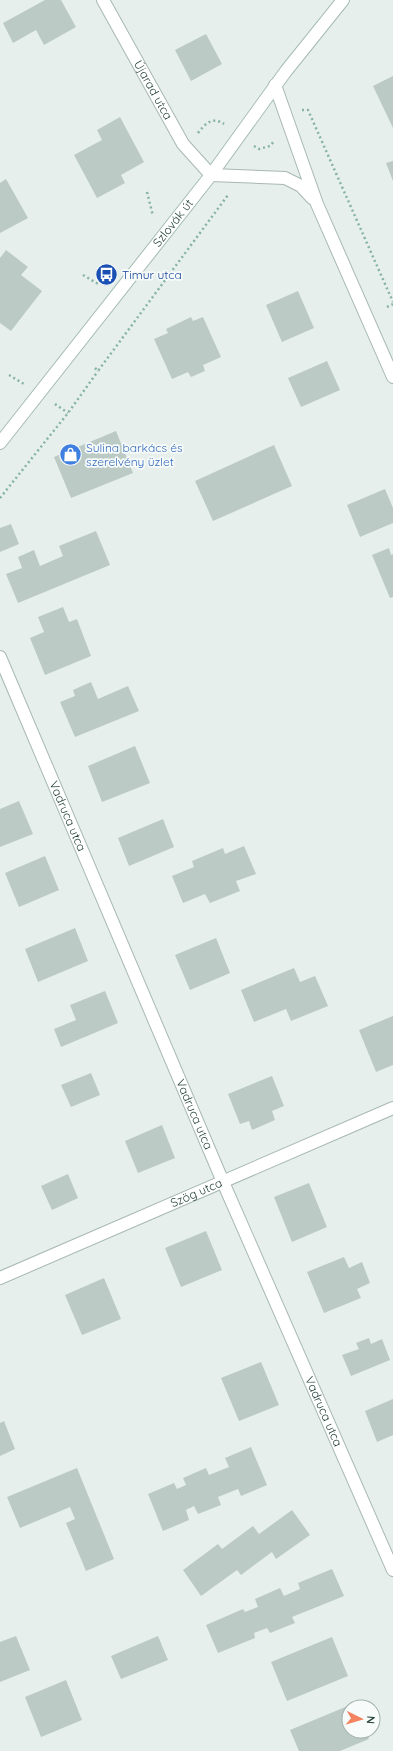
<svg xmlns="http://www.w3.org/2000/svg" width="393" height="1751" font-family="Quicksand,sans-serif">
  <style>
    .building { fill: #bbcac4 }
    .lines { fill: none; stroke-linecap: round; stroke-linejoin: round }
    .minor-casing { stroke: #a8b8b2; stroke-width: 14 }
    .tertiary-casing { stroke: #a8b8b2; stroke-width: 14 }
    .secondary-casing { stroke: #a4bbb3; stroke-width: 14 }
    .path { stroke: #86b3a5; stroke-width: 2.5; stroke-dasharray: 2 3; stroke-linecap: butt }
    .minor { stroke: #fff; stroke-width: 12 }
    .tertiary { stroke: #fff; stroke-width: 12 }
    .secondary { stroke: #fff; stroke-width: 12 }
    .labels { text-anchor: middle; stroke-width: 3.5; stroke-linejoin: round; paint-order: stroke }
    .street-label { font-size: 12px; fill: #24423a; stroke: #f7fbf9 }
    .transit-label { font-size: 12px; fill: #164399; stroke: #f7fbf9; text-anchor: start }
    .shop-label { font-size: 12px; fill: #366cbe; stroke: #f7fbf9; text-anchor: start }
  </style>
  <rect width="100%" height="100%" fill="#e6efeb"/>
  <path class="building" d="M45 0H61L76 27 44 45 36 30 13 43 3 23Z
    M206 34 222 64 191 81 175 50Z
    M393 76V128L373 86Z
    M120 117 144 162 121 175 125 183 97 198 74 155 102 140 97 130Z
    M393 161V181L386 163Z
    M6 179 28 218 0 233V183Z
    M6 250 28 267 21 275 42 291 11 331 0 323V258Z
    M298 291 314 328 282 342 266 305Z
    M191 317 193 321 203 317 221 357 203 365 205 371 191 377 188 372 172 379 154 339 168 333 166 329Z
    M327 361 340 390 301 407 288 378Z
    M116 431 133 473 71 498 54 457Z
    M274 445 292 486 213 521 195 481Z
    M385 489 393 508V523L360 537 347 505Z
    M11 524 19 544 0 552V528Z
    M96 531 110 565 18 603 6 574 22 568 18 557 34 550 40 566 63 556 59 546Z
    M389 548 391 555 393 554V597L390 598 372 555Z
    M63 607 69 622 77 619 91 656 45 675 30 638 44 632 38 617Z
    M91 682 98 699 128 686 139 711 75 737 60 702 75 696 73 690Z
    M135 746 150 783 102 802 88 766Z
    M19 801 33 834 0 847V809Z
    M163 819 174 847 129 866 118 838Z
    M244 846 256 874 236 881 240 891 210 903 205 894 183 903 172 876 194 867 192 861 223 848 225 854Z
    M45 856 59 890 19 907 5 873Z
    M75 928 88 961 38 982 25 949Z
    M216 938 230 973 190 990 175 955Z
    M294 968 300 982 315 976 328 1006 291 1021 286 1009 254 1022 241 990Z
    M105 991 118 1023 61 1047 54 1029 76 1020 70 1005Z
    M393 1016V1065L376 1072 359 1030Z
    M91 1073 100 1095 71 1107 61 1085Z
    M272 1076 284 1106 272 1111 275 1120 252 1130 249 1121 240 1124 228 1094Z
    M162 1125 175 1158 138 1173 125 1141Z
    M68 1174 78 1198 52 1210 41 1186Z
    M309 1183 327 1227 292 1242 274 1197Z
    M206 1231 222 1270 181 1287 165 1248Z
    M344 1257 349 1268 362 1262 370 1283 357 1289 361 1298 324 1313 307 1272Z
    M104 1278 121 1319 82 1335 65 1295Z
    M369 1338 371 1344 382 1339 390 1360 351 1376 342 1355 359 1349 356 1343Z
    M261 1362 279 1405 239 1421 221 1378Z
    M393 1399V1435L377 1442 365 1411Z
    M4 1421 15 1449 0 1456V1423Z
    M251 1447 267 1485 241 1496 238 1489 218 1497 221 1505 198 1514 194 1506 186 1510 189 1520 163 1531 148 1494 174 1483 177 1489 186 1485 183 1478 206 1468 209 1475 229 1467 225 1458Z
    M77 1468 114 1559 86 1571 66 1523 75 1519 70 1507 20 1528 7 1497Z
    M292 1510 310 1535 276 1559 272 1552 241 1575 237 1570 201 1596 183 1570 218 1544 222 1549 253 1526 259 1534Z
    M332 1569 344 1596 292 1617 295 1623 270 1633 267 1628 254 1633 255 1638 218 1653 206 1625 243 1609 245 1612 258 1607 255 1599 280 1588 284 1596 300 1589 298 1583Z
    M16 1636 30 1670 0 1682V1642Z
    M158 1636 168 1660 121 1679 111 1656Z
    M332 1637 348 1676 287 1701 271 1662Z
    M66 1680 82 1720 41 1737 25 1697Z
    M355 1703 356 1707H349V1731H366L369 1739 340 1751H299L290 1730Z"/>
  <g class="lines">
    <defs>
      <g id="minor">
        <path id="s1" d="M103 0 183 144 211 175"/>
        <path id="s2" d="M0 657 223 1182 393 1570"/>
        <path id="s3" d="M0 1278 393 1108"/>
      </g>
      <path id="tertiary" d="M275 85 317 204 393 377
        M211 175 285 178 301 186 312 198"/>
      <g id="secondary">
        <path id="s4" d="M0 443 211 175 286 71 343 0"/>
      </g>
    </defs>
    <use href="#minor" class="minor-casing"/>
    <use href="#tertiary" class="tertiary-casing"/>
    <use href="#secondary" class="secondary-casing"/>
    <path class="path" d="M302 110H308L393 302
      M198 133C205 124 212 116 224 124
      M254 146 259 149 270 146 275 140
      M147 192 153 216
      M83 275 100 285
      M387 307 393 304
      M95 368 98 371 228 195
      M9 375 24 384
      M55 404 68 413
      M0 498 68 413 98 371"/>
    <use href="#minor" class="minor"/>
    <use href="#tertiary" class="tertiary"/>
    <use href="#secondary" class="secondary"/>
  </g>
  <defs>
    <symbol id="bus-disc" viewBox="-11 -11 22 22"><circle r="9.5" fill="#1a4fb4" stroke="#f7fbf9"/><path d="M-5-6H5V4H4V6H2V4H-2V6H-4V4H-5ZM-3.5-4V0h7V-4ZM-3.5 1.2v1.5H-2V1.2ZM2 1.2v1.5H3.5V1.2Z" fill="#fff"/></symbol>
    <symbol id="shop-disc" viewBox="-11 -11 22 22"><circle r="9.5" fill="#3f7fe0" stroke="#f7fbf9"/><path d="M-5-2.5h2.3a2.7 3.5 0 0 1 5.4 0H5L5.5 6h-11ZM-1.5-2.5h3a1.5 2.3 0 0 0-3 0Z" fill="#fff"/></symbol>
  </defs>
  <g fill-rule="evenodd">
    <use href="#bus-disc" x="94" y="262" width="25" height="25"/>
    <use href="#shop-disc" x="58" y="442" width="25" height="25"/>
  </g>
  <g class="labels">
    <g class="street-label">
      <text dy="4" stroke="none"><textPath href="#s1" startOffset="103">Újarad utca</textPath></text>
      <text dy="4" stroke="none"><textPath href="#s4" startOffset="280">Szlovák út</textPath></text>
      <text dy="4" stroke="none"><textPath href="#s2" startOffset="173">Vadruca utca</textPath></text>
      <text dy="4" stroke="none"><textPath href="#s2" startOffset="497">Vadruca utca</textPath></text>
      <text dy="4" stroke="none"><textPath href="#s3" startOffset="214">Szög utca</textPath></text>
      <text dy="4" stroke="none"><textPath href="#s2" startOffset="821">Vadruca utca</textPath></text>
    </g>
    <g class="transit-label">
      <text x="122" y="279">Timur utca</text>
    </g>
    <g class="shop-label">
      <text x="86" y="452">Sulina barkács és<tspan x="86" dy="14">szerelvény üzlet</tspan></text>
    </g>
  </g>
  <g transform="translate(361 1719) rotate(95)"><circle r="19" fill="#f7fbf9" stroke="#a3b1ad"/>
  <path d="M0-3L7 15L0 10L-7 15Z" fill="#f4845f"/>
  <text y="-6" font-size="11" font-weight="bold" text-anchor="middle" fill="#24423a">N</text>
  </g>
</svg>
